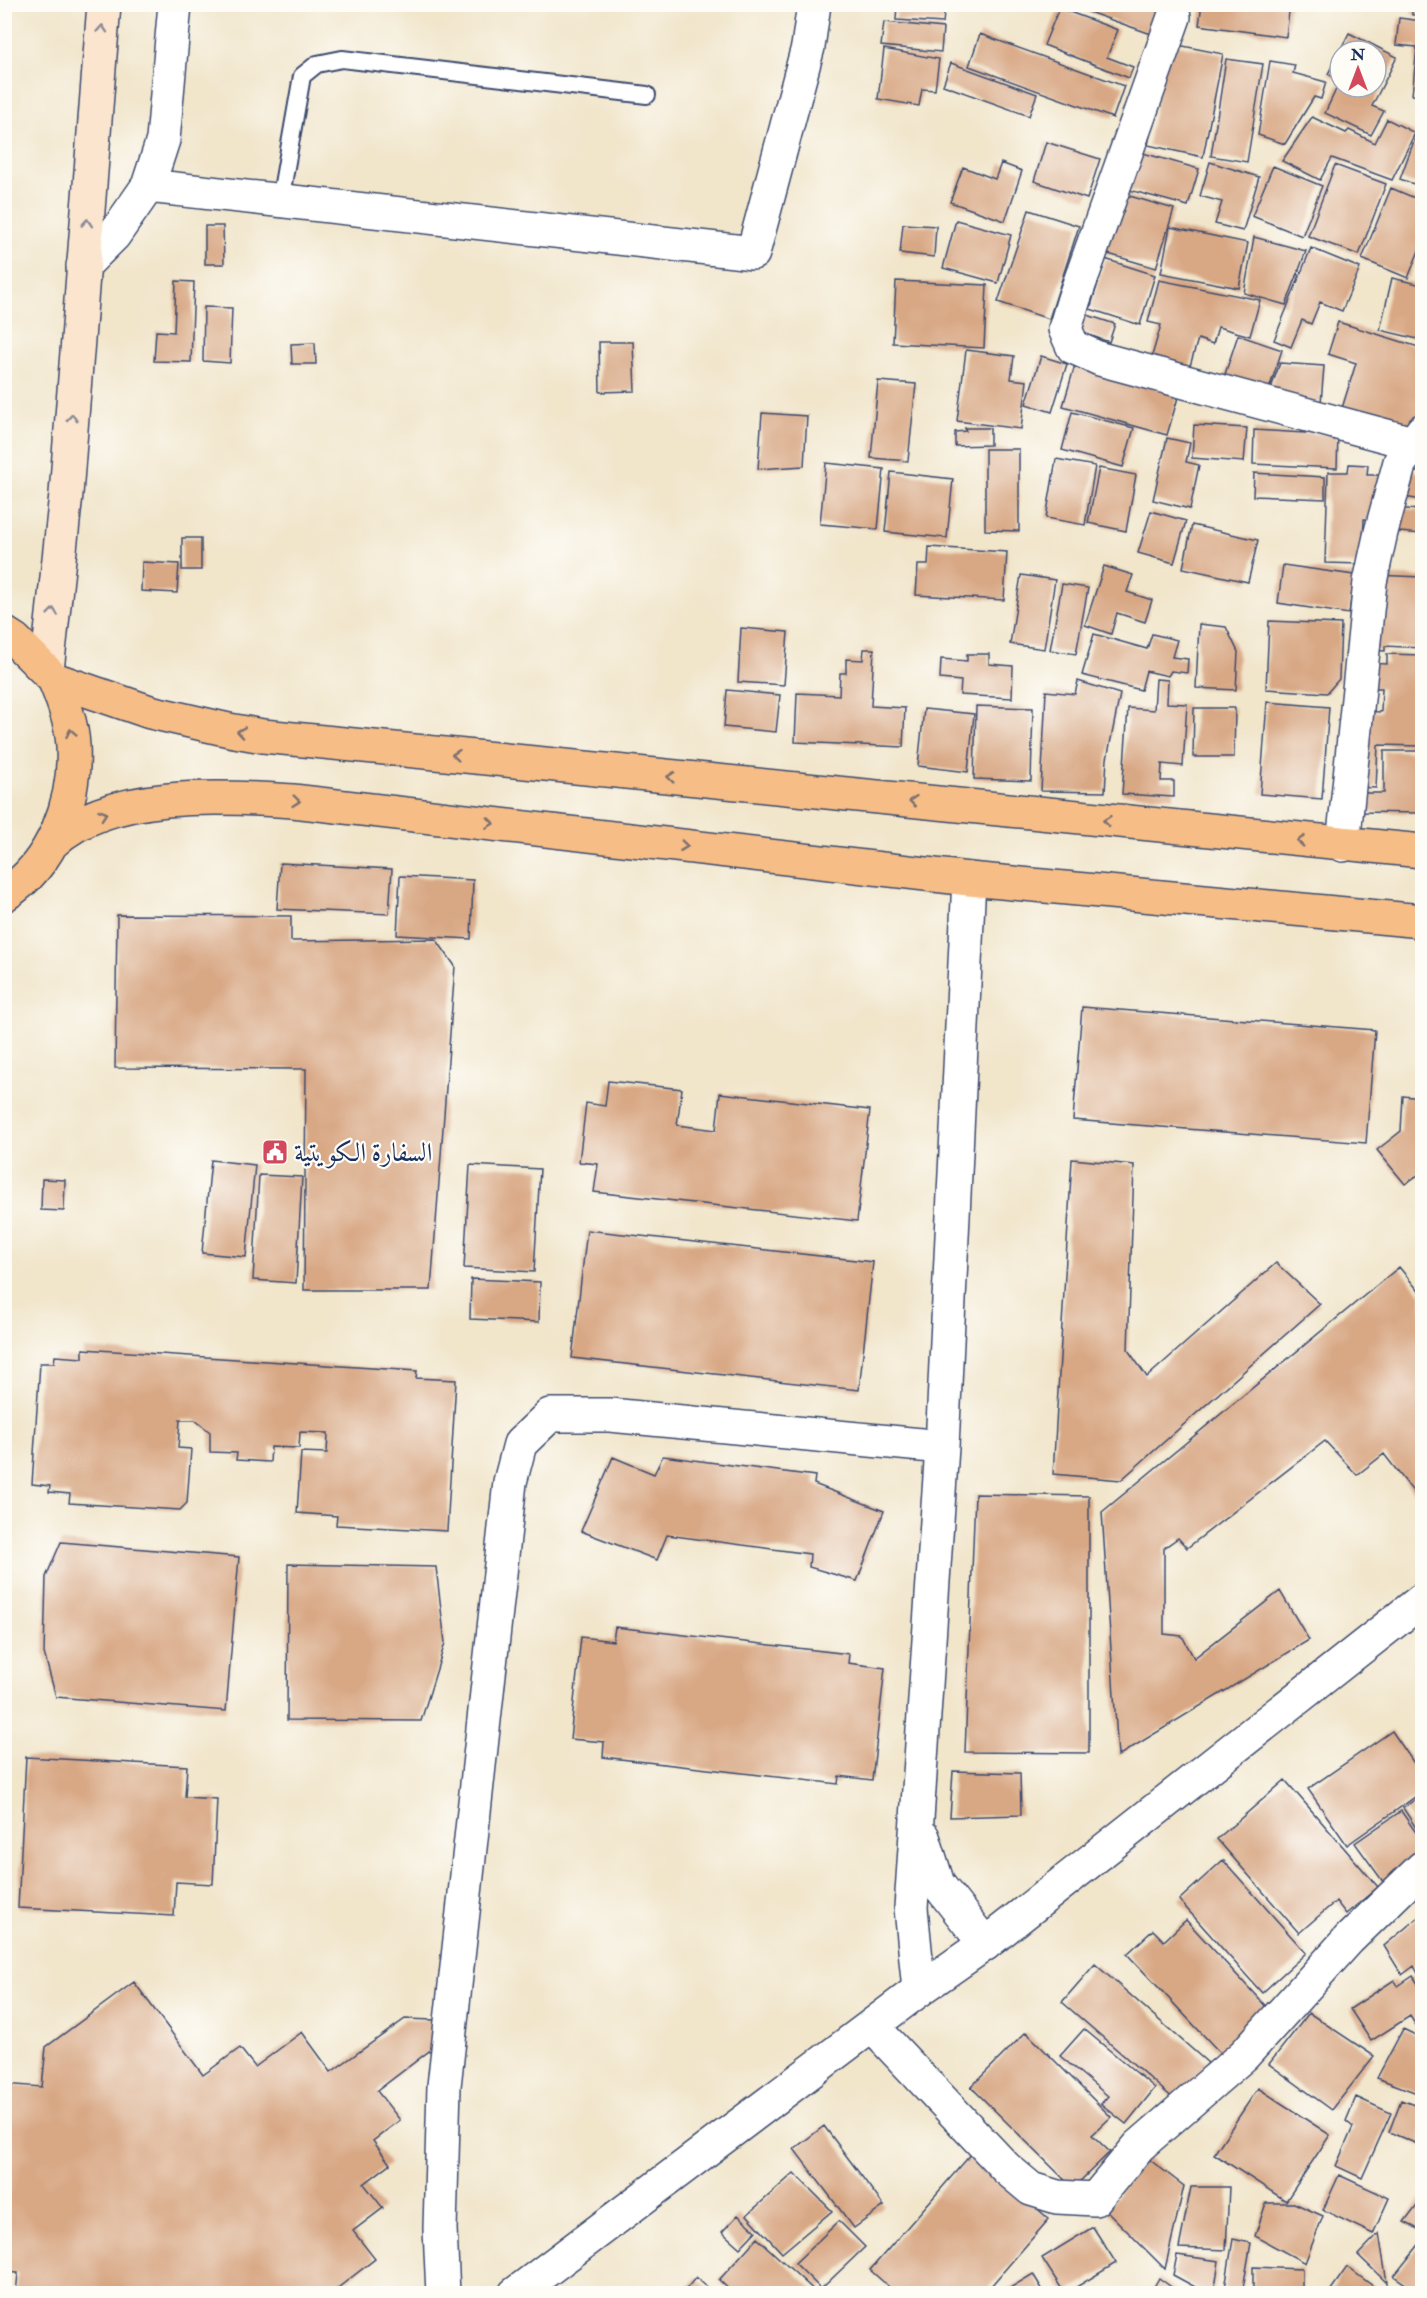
<svg xmlns="http://www.w3.org/2000/svg" width="1427" height="2298" font-family="'IM FELL Double Pica',Amiri,serif">
  <style>
    .building { fill: #d8a784 }
    .lines { fill: none; stroke-linecap: round; stroke-linejoin: round }
    .service-casing { stroke: #3b4a6e; stroke-width: 20 }
    .minor-casing { stroke: #3b4a6e; stroke-width: 36 }
    .tertiary-casing { stroke: #3b4a6e; stroke-width: 36 }
    .secondary-casing { stroke: #3b4a6e; stroke-width: 36 }
    .primary-casing { stroke: #3b4a6e; stroke-width: 36 }
    .service { stroke: #fff; stroke-width: 16 }
    .minor { stroke: #fff; stroke-width: 33 }
    .tertiary { stroke: #fff; stroke-width: 33 }
    .secondary { stroke: #fbe5cf; stroke-width: 33 }
    .primary { stroke: #f6be86; stroke-width: 33 }
    .oneway { stroke: #8b8a96 }
    .oneway2 { stroke: #7e6f70 }
    .labels { text-anchor: middle; stroke-width: 4.5; stroke-linejoin: round; paint-order: stroke }
    .poi-label { font-size: 26px; fill: #1b2f5e; stroke: #fdfcf7; text-anchor: start }
  </style>
  <rect width="100%" height="100%" fill="#fdfcf7"/>
  <filter id="ink" filterUnits="userSpaceOnUse"><feTurbulence type="fractalNoise" baseFrequency=".0167" numOctaves="2"/><feDisplacementMap in="SourceGraphic" scale="12" xChannelSelector="R" yChannelSelector="G"/><feConvolveMatrix kernelMatrix="1 2 1 2 8 2 1 2 1" color-interpolation-filters="sRGB"/></filter>
  <filter id="wash" filterUnits="userSpaceOnUse"><feTurbulence type="fractalNoise" baseFrequency=".008" numOctaves="4" result="noise"/><feDisplacementMap in="SourceGraphic" scale="24" xChannelSelector="R" yChannelSelector="G"/><feGaussianBlur stdDeviation="1.35" result="paint"/><feColorMatrix in="noise" values="0 0 0 0 0 0 0 0 0 0 0 0 0 0 0 0 0 1.4 0 .05"/><feComposite in="paint" operator="in"/></filter>
  <g filter="url(#wash)">
    <rect width="100%" height="100%" fill="#f1e5ca"/>
    <g id="blocks">
      <path class="building" d="M897 4H945L943 23 896 20Z
        M1066 4H1165L1154 35Z
        M1202 4H1290L1286 37 1199 25Z
        M1412 4H1422V14L1412 15Z
        M1059 8 1118 30 1107 57 1133 67 1129 78 1044 45Z
        M1399 18 1422 21V96L1412 95 1417 47 1396 45Z
        M884 22 943 28 941 52 881 46Z
        M1349 33 1397 57 1372 106 1384 111 1371 135 1325 113 1340 81V87H1376V51H1340V81L1328 74Z
        M980 34 1124 86 1113 118 969 66Z
        M1168 43 1223 54 1203 157 1148 145Z
        M884 49 939 59 935 90 922 89 919 106 878 99Z
        M1226 59 1263 64 1247 162 1211 156Z
        M1270 61 1295 65 1293 73 1326 82 1321 99 1314 97 1285 144 1258 135Z
        M951 63 1037 94 1029 116 943 85Z
        M1312 117 1346 133 1349 130 1375 143 1387 119 1415 133 1392 180 1332 158 1320 180 1282 161Z
        M1422 119V187L1400 179Z
        M1046 142 1100 159 1087 199 1034 181Z
        M1136 151 1199 169 1188 206 1126 189Z
        M1210 162 1259 177 1243 231 1215 224 1222 202 1200 196Z
        M1001 163 1022 171 1005 221 950 202 963 167 995 179Z
        M1335 165 1386 184 1359 255 1308 236Z
        M1273 166 1322 186 1302 236 1252 216Z
        M1391 188 1422 201V243L1408 278 1362 259Z
        M1116 192 1174 209 1156 268 1098 251Z
        M1029 210 1079 226 1049 319 998 302Z
        M956 220 1011 235 998 283 943 268Z
        M903 224 936 226 934 257 900 253Z
        M205 226H223L224 264H205Z
        M1170 227 1248 243 1239 288 1161 273Z
        M1254 237 1306 251 1286 305 1244 293Z
        M1311 248 1360 268 1342 311 1320 302 1311 324 1302 320 1291 347 1274 340Z
        M1105 259 1155 275 1140 325 1090 309Z
        M1392 278 1422 285V340L1380 330Z
        M1159 280 1260 300 1250 336 1218 327 1213 344 1198 339 1187 376 1149 366 1161 325 1148 322Z
        M176 281 194 282 191 362 154 361 156 331 174 332Z
        M896 281 987 285 984 348 893 343Z
        M204 307 232 308 230 363 203 361Z
        M1078 312 1115 324 1109 342 1072 329Z
        M1338 322 1422 348V412L1413 441 1339 418 1356 363 1328 354Z
        M1238 335 1282 350 1266 398 1222 383Z
        M599 342H633L635 391 600 392Z
        M315 343 316 364H292L291 344Z
        M966 350 1014 356 1011 379 1027 381 1021 429 957 421Z
        M1041 356 1067 364 1052 412 1026 404Z
        M1280 363 1324 366 1321 403 1267 399Z
        M1075 365 1179 394 1167 435 1063 406Z
        M878 381 916 384 908 461 871 458Z
        M1072 412 1134 428 1123 467 1062 450Z
        M762 413 807 416 804 466 758 469Z
        M1194 425 1247 428 1244 462 1192 458Z
        M965 428H990V445L955 446V432L966 431Z
        M1254 430 1338 435 1337 468 1253 464Z
        M1167 438 1190 443 1186 462 1199 465 1190 509 1153 500Z
        M985 449H1019V531L985 530Z
        M1056 459 1095 466 1085 525 1046 518Z
        M826 463 884 469 878 529 820 524Z
        M1349 464 1368 465 1367 475H1382L1381 519H1364L1362 564 1325 563 1328 472H1348Z
        M1099 468 1136 475 1126 531 1088 523Z
        M1403 469 1422 473V500L1398 496Z
        M891 472 953 479 947 538 885 532Z
        M1254 473 1325 477V499L1253 496Z
        M1390 508 1422 510V534L1388 531Z
        M1151 511 1186 521 1174 563 1138 553Z
        M1192 525 1258 540 1248 582 1183 568Z
        M182 538H201V570H182Z
        M929 547 1007 552 1004 600 916 595 918 565H928Z
        M142 562 179 564 177 593 141 591Z
        M1283 565 1354 575 1349 614 1278 603Z
        M1104 566 1133 575 1127 592 1152 600 1145 622 1117 613 1111 634 1085 625Z
        M1021 575 1055 580 1044 649 1010 644Z
        M1375 575 1422 577V648L1385 646V651L1371 650Z
        M1062 584 1088 588 1076 654 1050 650Z
        M1269 621 1341 624 1339 679 1327 693 1266 689Z
        M1199 624 1226 627 1238 652 1236 690 1196 688Z
        M741 628 788 632 784 685 738 682Z
        M1094 634 1147 649 1152 634 1177 640 1172 657 1188 659 1187 673 1171 671 1168 676 1146 671 1141 690 1082 675Z
        M864 649H874L871 706 905 708 903 747 795 742 797 693 839 695 840 673H846V659L863 660Z
        M967 654H989V664L1013 666 1012 698 960 695 961 681 940 679 941 659 967 661Z
        M1387 654 1422 655V746L1378 745 1376 788 1356 787 1359 711 1381 712 1382 688H1364L1365 663 1387 664Z
        M1156 679 1168 680 1167 703 1187 704 1183 766 1162 764 1161 781H1174V797L1122 794 1128 708 1154 710Z
        M1078 681 1120 694 1107 759 1105 792 1041 791 1046 691 1075 694Z
        M727 690 780 695 776 732 724 727Z
        M1267 702 1329 707 1322 799 1260 794Z
        M976 706 1033 708 1031 781 974 779Z
        M1194 708H1235L1234 757H1193Z
        M924 709 974 714 968 772 918 766Z
        M1384 751H1422V813L1356 812V793H1384Z
        M280 863 392 869 389 914 277 909Z
        M400 876 473 880 471 939 397 935Z
        M117 915 291 916V941L436 939 455 966 431 1290H304L306 1069 115 1068Z
        M1082 1007 1375 1030 1366 1143 1073 1120Z
        M608 1081 682 1089 677 1125 716 1130 720 1093 870 1110 857 1221 594 1192 598 1164 579 1162 586 1103 605 1106Z
        M1403 1096 1422 1098V1172L1405 1184 1377 1150 1401 1131Z
        M1072 1159 1134 1165 1128 1350 1147 1377 1276 1263 1320 1304 1121 1480 1053 1474Z
        M211 1160 255 1165 246 1257 202 1253Z
        M470 1165 540 1169 534 1272 464 1268Z
        M259 1175 302 1177 296 1283 253 1280Z
        M42 1179 65 1180 64 1211 41 1210Z
        M587 1230 873 1262 859 1390 572 1358Z
        M1399 1267 1422 1295V1503L1384 1454 1357 1475 1325 1441 1187 1548 1178 1538 1164 1548V1634L1182 1636 1194 1658 1280 1591 1309 1640 1118 1756 1102 1512Z
        M471 1279 540 1282 539 1322 470 1319Z
        M83 1349 417 1371 416 1378 456 1380 447 1531 336 1525 337 1516 297 1513 301 1452 327 1453 328 1433 300 1432 299 1448 271 1447 270 1462 236 1460 237 1453 210 1452V1432L195 1420H180L178 1448 191 1449 187 1503 180 1510 69 1503 70 1494 49 1492 50 1486 32 1484 40 1363H54L55 1356 83 1358Z
        M663 1456 815 1476 814 1484 884 1511 857 1581 809 1567 810 1554 667 1535 657 1560 581 1531 613 1457 654 1474Z
        M975 1494 1089 1496V1753L965 1752Z
        M61 1542 239 1557 226 1711 56 1697 44 1653 46 1577Z
        M288 1564 436 1567 445 1643 421 1721 287 1720Z
        M615 1627 849 1654 848 1663 885 1668 872 1780 839 1776 838 1784 603 1757 604 1742 570 1739 581 1637 613 1641Z
        M1392 1731 1422 1775V1792L1347 1845 1308 1789Z
        M26 1757 187 1766 185 1797 217 1799 213 1884 176 1882 174 1916 18 1908Z
        M953 1771 1020 1773 1021 1815 950 1817Z
        M1285 1780 1378 1887 1346 1914 1336 1901 1299 1933 1217 1839Z
        M1419 1797 1422 1803V1837L1403 1808Z
        M1401 1811 1422 1841V1856L1384 1883 1355 1843Z
        M1223 1860 1306 1953 1262 1993 1179 1900Z
        M1422 1914V1981L1414 1966 1402 1975 1384 1946Z
        M1186 1920 1271 2012 1223 2056 1127 1954 1153 1930 1164 1941Z
        M1095 1964 1208 2063 1175 2100 1062 2002Z
        M1413 1976 1422 1990V2024L1417 2027 1410 2016 1371 2041 1350 2009 1394 1980 1398 1986Z
        M134 1982 203 2075 240 2048 255 2067 302 2032 331 2072 405 2019 434 2020 433 2048 377 2091 400 2120 373 2141 390 2164 364 2184 383 2208 353 2231 375 2259 330 2294H16L18 2273 4 2272V2084L42 2087 46 2047Z
        M1309 2013 1374 2056 1332 2110 1269 2064Z
        M1084 2029 1155 2088 1126 2124 1101 2104 1108 2096 1060 2056Z
        M1403 2029 1422 2038V2095L1377 2078Z
        M1026 2032 1111 2117 1092 2135 1110 2152 1073 2188 971 2087Z
        M1258 2088 1330 2135 1286 2201 1214 2154Z
        M1356 2097 1391 2113 1362 2178 1336 2166 1353 2127 1346 2121Z
        M1401 2100 1422 2108V2146L1389 2132Z
        M824 2126 884 2206 854 2228 794 2149Z
        M973 2152 1049 2219 984 2294H897L870 2270Z
        M1146 2157 1184 2186 1165 2269 1106 2210Z
        M794 2173 832 2211 782 2253 747 2215Z
        M1339 2175 1389 2198 1373 2234 1323 2210Z
        M1191 2187H1229L1226 2250 1179 2248Z
        M1422 2198V2231L1404 2222Z
        M1266 2203H1294L1323 2216 1305 2263 1255 2236Z
        M738 2215 756 2231 740 2248 722 2232Z
        M839 2221 865 2247 821 2289 795 2263Z
        M1093 2227 1116 2263 1065 2294 1042 2258Z
        M1379 2233 1387 2283 1358 2255Z
        M757 2238 818 2294H734L719 2280Z
        M1233 2239 1251 2243 1242 2294H1224Z
        M1422 2241V2294H1420L1394 2276Z
        M1177 2255 1219 2261 1214 2294H1208L1173 2275Z
        M1253 2267 1302 2269V2294H1253Z
        M1347 2267 1384 2294H1328Z
        M1033 2274 1044 2292 1042 2294H1000Z
        M696 2277 714 2294H682Z
        M1159 2278 1181 2294H1150Z"/>
    </g>
  </g>
  <g filter="url(#ink)">
    <use href="#blocks" fill-opacity="0" stroke="#3b4a6e" stroke-width="1.5"/>
    <g class="lines">
      <defs>
        <path id="service" d="M280 201 302 76 317 64 342 59 647 95"/>
        <path id="minor" d="M1174 17 1074 299 1065 329 1073 347 1100 359 1416 444
          M148 186 753 253 808 47 814 4
          M83 266 114 235 148 186 163 140 175 4
          M1343 845 1370 582 1381 532 1400 462 1416 444 1422 431
          M923 1837 938 1884 985 1944
          M919 1990 911 1908 942 1447 969 879
          M873 2027 1006 2168 1031 2189 1057 2197 1095 2199 1139 2146 1244 2055 1349 1939 1422 1868
          M443 2294 440 2229 444 2086 510 1482 520 1444 550 1415H610L942 1447"/>
        <path id="tertiary" d="M515 2294 919 1990 985 1944 1422 1600"/>
        <path id="secondary" d="M47 670 66 494 104 4"/>
        <path id="primary" d="M4 633 15 640 54 679 150 712 229 730 263 736 1422 851
          M53 842C108 790 221 796 293 801L969 879 1422 921
          M4 895C53 864 76 801 73 746 72 723 63 700 54 679"/>
      </defs>
      <use href="#service" class="service-casing"/>
      <use href="#minor" class="minor-casing"/>
      <use href="#tertiary" class="tertiary-casing"/>
      <use href="#secondary" class="secondary-casing"/>
      <use href="#primary" class="primary-casing"/>
      <use href="#service" class="service"/>
      <use href="#minor" class="minor"/>
      <use href="#tertiary" class="tertiary"/>
      <use href="#secondary" class="secondary"/>
      <use href="#primary" class="primary"/>
    </g>
    <defs><path id="oneway-chevron" d="M-2-3.5L2.5 0L-2 3.5" fill="none" stroke-width="1.6" stroke-linecap="round" stroke-linejoin="round" transform="scale(1.5)"/></defs>
    <g class="oneway">
      <use href="#oneway-chevron" transform="translate(102 29) rotate(-86)"/>
      <use href="#oneway-chevron" transform="translate(87 223) rotate(-86)"/>
      <use href="#oneway-chevron" transform="translate(72 418) rotate(-86)"/>
      <use href="#oneway-chevron" transform="translate(53 612) rotate(-84)"/>
    </g>
    <g class="oneway2">
      <use href="#oneway-chevron" transform="translate(241 732) rotate(-171)"/>
      <use href="#oneway-chevron" transform="translate(71 733) rotate(-101)"/>
      <use href="#oneway-chevron" transform="translate(456 755) rotate(-174)"/>
      <use href="#oneway-chevron" transform="translate(671 777) rotate(-174)"/>
      <use href="#oneway-chevron" transform="translate(296 801) rotate(6)"/>
      <use href="#oneway-chevron" transform="translate(913 801) rotate(-174)"/>
      <use href="#oneway-chevron" transform="translate(103 814) rotate(-19)"/>
      <use href="#oneway-chevron" transform="translate(1107 821) rotate(-174)"/>
      <use href="#oneway-chevron" transform="translate(490 823) rotate(7)"/>
      <use href="#oneway-chevron" transform="translate(1301 841) rotate(-174)"/>
      <use href="#oneway-chevron" transform="translate(684 846) rotate(7)"/>
    </g>
  </g>
  <defs>
    <symbol id="civic-square" viewBox="-11 -11 22 22"><rect x="-9" y="-9" width="18" height="18" rx="4" fill="#d1495b" stroke="#fdfcf7"/><path d="M-.6-6.5H3V-4.5H.6V-3L4-1V1h2V6H-6V1h2V-1L-.6-3ZM-1.2 2.5V6h2.4V2.5Z" fill="#fff"/></symbol>
  </defs>
  <g fill-rule="evenodd">
    <use href="#civic-square" x="260" y="1137" width="30" height="30"/>
  </g>
  <g class="labels">
    <g class="poi-label">
      <text x="294" y="1161">السفارة الكويتية</text>
    </g>
  </g>
  <rect width="1427" height="2298" fill="none" stroke="#fdfcf7" stroke-width="24"/>
  <g transform="translate(1358 69)"><circle r="28" fill="#fdfcf7" stroke="#a3aaba" stroke-width="1.5"/>
  <path d="M0-4.5L10 22L0 15L-10 22Z" fill="#d1495b"/>
  <text y="-9" font-size="16" font-weight="bold" text-anchor="middle" fill="#1b2f5e">N</text>
  </g>
</svg>
